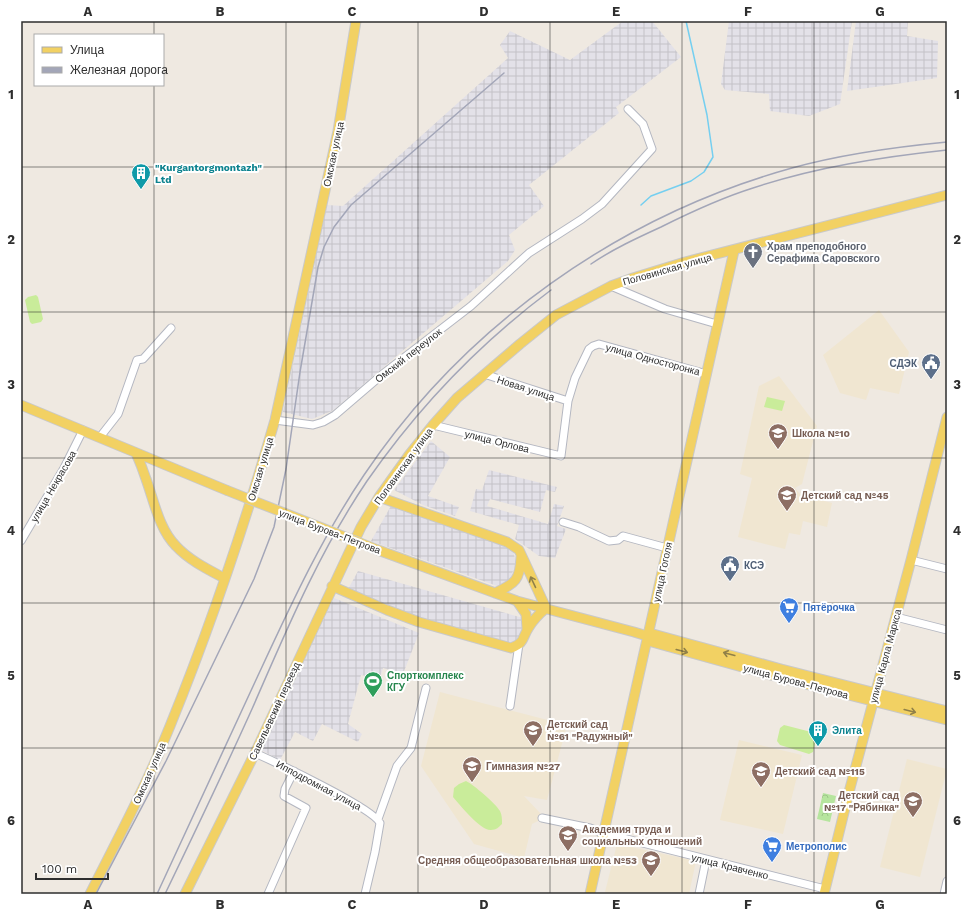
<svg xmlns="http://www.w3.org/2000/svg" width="968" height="915" font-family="'Work Sans',sans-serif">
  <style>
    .industrial { fill: url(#industrial-grid) }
    .education { fill: #f0e6d1 }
    .forest { fill: url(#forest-crowns) }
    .pitch { fill: #c9ec9a }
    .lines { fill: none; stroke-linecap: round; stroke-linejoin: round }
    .stream { stroke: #75cff0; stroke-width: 1.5 }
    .minor-casing { stroke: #b4b7c1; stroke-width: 9 }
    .major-casing { stroke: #c9c9c9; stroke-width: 11 }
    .minor { stroke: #fff; stroke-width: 7 }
    .major { stroke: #f2d163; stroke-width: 9 }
    .rail { stroke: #a3a6b8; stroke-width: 1.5 }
    .major-bridge-casing { stroke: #c9c9c9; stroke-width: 11; stroke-linecap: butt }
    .major-bridge { stroke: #f2d163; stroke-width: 9 }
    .oneway { stroke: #908048 }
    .grid { fill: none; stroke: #2e2e2e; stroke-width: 1; stroke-opacity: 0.55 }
    .labels { text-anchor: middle; stroke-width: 4; stroke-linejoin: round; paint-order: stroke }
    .street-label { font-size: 10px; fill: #2e2e2e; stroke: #fff }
    .culture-label { font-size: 10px; font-weight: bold; fill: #0d838f; stroke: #fff; text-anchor: start }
    .worship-label { font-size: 10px; font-weight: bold; fill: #5b616d; stroke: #fff; text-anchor: start }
    .service-label { font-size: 10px; font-weight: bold; fill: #4e5e75; stroke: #fff; text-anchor: end }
    .education-label { font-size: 10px; font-weight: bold; fill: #785e54; stroke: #fff; text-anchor: start }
    .shop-label { font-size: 10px; font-weight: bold; fill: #366cbe; stroke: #fff; text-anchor: start }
    .leisure-label { font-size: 10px; font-weight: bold; fill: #27864d; stroke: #fff; text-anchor: start }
    .neatline { fill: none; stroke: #2e2e2e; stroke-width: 1.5 }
    .grid-label { font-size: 13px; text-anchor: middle; font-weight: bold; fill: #2e2e2e }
  </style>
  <defs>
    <pattern id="industrial-grid" width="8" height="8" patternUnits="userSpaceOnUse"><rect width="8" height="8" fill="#e3e1e8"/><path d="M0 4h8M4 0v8" fill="none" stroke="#c3c1c7"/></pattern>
    <pattern id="forest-crowns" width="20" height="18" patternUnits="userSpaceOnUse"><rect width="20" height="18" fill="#b6e59e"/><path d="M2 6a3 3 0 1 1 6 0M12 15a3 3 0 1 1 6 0" fill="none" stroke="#9dc588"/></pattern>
  </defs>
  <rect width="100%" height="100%" fill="#efe9e1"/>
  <path class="industrial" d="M623 21H652L681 57 616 107 619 113 529 185 544 206 509 235 515 250 508 261 332 411 312 419 283 412 327 205 343 206 508 58 500 45 510 31 570 60Z
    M729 21H852L840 104 809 116 770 111 769 94 725 90 721 84Z
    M856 21H908L907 36 938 41 937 78 847 91Z
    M431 441 450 457 428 496 459 507 455 516 423 505 394 490Z
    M489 470 557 487 555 492 546 490 540 512 490 499 487 506 548 524 554 504 564 506 557 526 566 529 555 558 539 556 515 539 519 525 470 511 476 489 482 490Z
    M392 504 513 550 516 563 509 582 500 587 371 541Z
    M358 571 523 618 521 637 513 645 421 621 347 591Z
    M334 598 419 633 403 674 383 668 380 678 361 675 348 724 362 734 358 742 322 724 313 741 295 732 280 760 261 750Z"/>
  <path class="education" d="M879 310 909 352 899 394 870 388 866 400 840 393 823 355Z
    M779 376 817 426 802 484 795 488 801 495 832 503 827 527 803 521 800 535 789 533 785 549 738 537 752 478 740 474 759 386Z
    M440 692 567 725 547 800 524 796 541 814 540 820 532 824 524 858 474 844 421 766Z
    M739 740 802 755 783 834 720 820Z
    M907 759 947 769 920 877 880 867Z
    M617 844 696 861 689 894H613L605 892Z"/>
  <path class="forest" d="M823 793 836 796 830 822 817 819Z"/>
  <path class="pitch" d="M36 295 38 297 43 319 41 322 32 324 30 322 25 300 28 297Z
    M767 397 785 401 782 411 764 407Z
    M784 725 815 733 817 736 813 752 809 754 780 745 777 741 780 728Z
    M466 781C474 785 495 803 500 811 502 815 502 819 502 824 499 827 496 830 491 830 481 831 460 805 453 797L454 788 459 784Z"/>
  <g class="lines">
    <path class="stream" d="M641 205 651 196 691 181 704 172 713 157 707 115 686 21"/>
    <defs>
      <path id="minor" d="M611 286 665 309 717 324
        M484 374 568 401
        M275 420 313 425 323 422 335 415 384 373 471 306 529 253 582 219 602 204 652 149 643 124 628 109
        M433 425 561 456 568 401 575 378 589 349 593 346 599 344 707 374
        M100 437 118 414 137 360 143 359 171 328
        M563 522 579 527 609 541 618 540 623 536 667 548
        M21 541 64 468 83 430
        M911 560 947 569
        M896 617 947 630
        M510 706 519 644
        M255 753C275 762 373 808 380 823L375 852 365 894
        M542 818 590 828 603 833 825 889
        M378 819 397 766 411 748 426 688
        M268 894 306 808 284 796 285 789 294 771
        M699 894 706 860
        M944 894 947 881"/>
      <path id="major" d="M21 405 226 490
        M136 453C140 462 143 470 146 479 154 501 159 529 176 546 189 560 207 569 224 578
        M379 497 507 542 519 550 546 608
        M378 550 517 601 634 632 647 636 652 642 778 677 947 720
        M332 586 387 610 419 622 511 648C526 642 521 639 529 627 533 620 539 614 546 608
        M495 593C515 583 520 581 521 557
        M517 601 526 614 527 629
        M647 636 653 634 781 669 947 711
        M90 894C113 848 138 802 158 755 204 646 242 534 275 420L338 131 356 21
        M185 894 255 753 361 527 379 497 409 455 433 425 457 398 520 344 556 315 611 286 633 278 685 262 947 195
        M590 894 734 251
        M824 894 849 792 911 560 947 417"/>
    </defs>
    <use href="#minor" class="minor-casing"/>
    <use href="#major" class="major-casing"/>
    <use href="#minor" class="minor"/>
    <use href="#major" class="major"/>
    <path class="rail" d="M591 264C613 249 637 238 661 227 691 212 721 198 753 188 816 167 882 157 947 150
      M96 894 166 761 254 579 274 527 286 469 300 372 318 267 324 247 334 227 351 205 504 73
      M157 894C190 823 223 752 255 682 288 611 320 540 364 475 464 326 619 216 792 168 842 154 895 147 947 142
      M165 894C195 832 224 771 252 709 286 631 319 552 367 481 417 409 480 343 551 290"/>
    <defs>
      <path id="major-bridge" d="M226 490 378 550"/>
    </defs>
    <use href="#major-bridge" class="major-bridge-casing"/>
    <use href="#major-bridge" class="major-bridge"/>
  </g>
  <defs><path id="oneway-shaft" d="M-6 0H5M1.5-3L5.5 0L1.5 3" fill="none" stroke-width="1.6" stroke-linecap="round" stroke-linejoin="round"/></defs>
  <g class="oneway">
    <use href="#oneway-shaft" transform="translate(533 582) rotate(-115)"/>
    <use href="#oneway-shaft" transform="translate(682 651) rotate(15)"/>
    <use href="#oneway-shaft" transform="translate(729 654) rotate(-165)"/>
    <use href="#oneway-shaft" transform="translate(910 711) rotate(14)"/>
  </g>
  <path class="grid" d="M154 21V35M286 21V894M418 21V894M550 21V894M682 21V894M814 21V894M154 85V894M21 167H947M21 312H947M21 458H947M21 603H947M21 748H947"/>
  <defs>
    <symbol id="building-pin" viewBox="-11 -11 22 30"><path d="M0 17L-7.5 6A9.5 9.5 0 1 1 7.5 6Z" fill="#0f9aa8" stroke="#fff"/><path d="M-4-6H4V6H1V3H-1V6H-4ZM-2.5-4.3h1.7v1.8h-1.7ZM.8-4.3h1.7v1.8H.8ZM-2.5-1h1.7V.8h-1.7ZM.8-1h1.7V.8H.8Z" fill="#fff"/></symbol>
    <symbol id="church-pin" viewBox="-11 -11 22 30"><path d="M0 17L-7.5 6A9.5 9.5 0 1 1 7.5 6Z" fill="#6b7280" stroke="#fff"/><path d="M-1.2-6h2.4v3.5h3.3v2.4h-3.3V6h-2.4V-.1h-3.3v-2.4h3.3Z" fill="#fff"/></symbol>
    <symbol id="civic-pin" viewBox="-11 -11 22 30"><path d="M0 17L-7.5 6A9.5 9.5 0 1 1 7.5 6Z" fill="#5c6f8a" stroke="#fff"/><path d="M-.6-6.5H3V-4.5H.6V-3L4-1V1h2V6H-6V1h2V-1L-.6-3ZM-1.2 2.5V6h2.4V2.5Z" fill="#fff"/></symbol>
    <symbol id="school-pin" viewBox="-11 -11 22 30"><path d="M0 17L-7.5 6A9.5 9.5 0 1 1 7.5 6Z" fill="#8d6e63" stroke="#fff"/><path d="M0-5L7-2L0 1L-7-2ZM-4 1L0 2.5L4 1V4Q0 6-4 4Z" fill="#fff"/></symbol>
    <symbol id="supermarket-pin" viewBox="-11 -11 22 30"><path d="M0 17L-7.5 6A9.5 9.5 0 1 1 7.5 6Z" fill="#3f7fe0" stroke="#fff"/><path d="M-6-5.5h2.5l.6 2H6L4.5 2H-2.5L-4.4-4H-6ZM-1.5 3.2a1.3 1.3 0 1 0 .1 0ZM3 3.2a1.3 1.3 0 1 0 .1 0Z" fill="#fff"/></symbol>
    <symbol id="stadium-pin" viewBox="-11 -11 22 30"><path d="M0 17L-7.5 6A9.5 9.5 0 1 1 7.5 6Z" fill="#2e9e5b" stroke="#fff"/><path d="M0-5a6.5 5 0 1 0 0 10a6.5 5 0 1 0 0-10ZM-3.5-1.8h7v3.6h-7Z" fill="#fff"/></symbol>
    <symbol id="university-pin" viewBox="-11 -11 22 30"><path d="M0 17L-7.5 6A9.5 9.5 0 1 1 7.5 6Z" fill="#8d6e63" stroke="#fff"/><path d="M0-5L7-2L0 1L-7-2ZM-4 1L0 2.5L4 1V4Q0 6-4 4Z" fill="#fff"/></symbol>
  </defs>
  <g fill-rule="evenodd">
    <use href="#building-pin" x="130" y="162" width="22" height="30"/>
    <use href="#church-pin" x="742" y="241" width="22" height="30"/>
    <use href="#civic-pin" x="920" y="352" width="22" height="30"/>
    <use href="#school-pin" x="767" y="422" width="22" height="30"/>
    <use href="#school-pin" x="776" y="484" width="22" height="30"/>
    <use href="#civic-pin" x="719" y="554" width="22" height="30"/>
    <use href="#supermarket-pin" x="778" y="596" width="22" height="30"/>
    <use href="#stadium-pin" x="362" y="670" width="22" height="30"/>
    <use href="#school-pin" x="522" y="719" width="22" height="30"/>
    <use href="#building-pin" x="807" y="719" width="22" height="30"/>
    <use href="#school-pin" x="461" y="755" width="22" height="30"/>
    <use href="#school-pin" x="750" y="760" width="22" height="30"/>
    <use href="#school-pin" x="902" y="790" width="22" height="30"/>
    <use href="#university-pin" x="557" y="824" width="22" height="30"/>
    <use href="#supermarket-pin" x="761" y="835" width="22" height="30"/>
    <use href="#school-pin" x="640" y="849" width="22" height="30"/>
  </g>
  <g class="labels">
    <g class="street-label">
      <text transform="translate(333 154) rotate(-78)" y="4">Омская улица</text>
      <text transform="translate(667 269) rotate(-16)" y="4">Половинская улица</text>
      <text transform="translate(408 355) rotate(-38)" y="4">Омский переулок</text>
      <text transform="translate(653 359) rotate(15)" y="4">улица Односторонка</text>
      <text transform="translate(526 388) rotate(18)" y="4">Новая улица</text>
      <text transform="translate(497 441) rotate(14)" y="4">улица Орлова</text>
      <text transform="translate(403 466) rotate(-54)" y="4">Половинская улица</text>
      <text transform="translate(260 469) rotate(-73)" y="4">Омская улица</text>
      <text transform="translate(53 486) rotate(-60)" y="4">улица Некрасова</text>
      <text transform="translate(330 531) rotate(21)" y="4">улица Бурова-Петрова</text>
      <text transform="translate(662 572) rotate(-78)" y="4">улица Гоголя</text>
      <text transform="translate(885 656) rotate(-75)" y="4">улица Карла Маркса</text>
      <text transform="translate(796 681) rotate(15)" y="4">улица Бурова-Петрова</text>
      <text transform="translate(274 711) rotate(-65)" y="4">Савельевский переезд</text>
      <text transform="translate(149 773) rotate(-66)" y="4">Омская улица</text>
      <text transform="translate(319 785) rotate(28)" y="4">Ипподромная улица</text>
      <text transform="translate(730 866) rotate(14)" y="4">улица Кравченко</text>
    </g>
    <g class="culture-label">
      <text x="155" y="171">"Kurgantorgmontazh"<tspan x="155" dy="12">Ltd</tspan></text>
      <text x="832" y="734">Элита</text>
    </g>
    <g class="worship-label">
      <text x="767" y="250">Храм преподобного<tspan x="767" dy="12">Серафима Саровского</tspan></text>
    </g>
    <g class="service-label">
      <text x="917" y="367">СДЭК</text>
      <text x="744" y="569" text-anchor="start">КСЭ</text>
    </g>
    <g class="education-label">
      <text x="792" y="437">Школа №10</text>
      <text x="801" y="499">Детский сад №45</text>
      <text x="547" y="728">Детский сад<tspan x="547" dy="12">№61 "Радужный"</tspan></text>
      <text x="486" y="770">Гимназия №27</text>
      <text x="775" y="775">Детский сад №115</text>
      <text x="899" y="799" text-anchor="end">Детский сад<tspan x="899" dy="12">№17 "Рябинка"</tspan></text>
      <text x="582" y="833">Академия труда и<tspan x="582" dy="12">социальных отношений</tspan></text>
      <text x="637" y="864" text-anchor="end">Средняя общеобразовательная школа №53</text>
    </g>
    <g class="shop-label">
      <text x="803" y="611">Пятёрочка</text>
      <text x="786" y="850">Метрополис</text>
    </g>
    <g class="leisure-label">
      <text x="387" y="679">Спорткомплекс<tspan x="387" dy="12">КГУ</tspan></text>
    </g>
  </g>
  <rect width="968" height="915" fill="none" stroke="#ffffff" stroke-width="44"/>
  <rect x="34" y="34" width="130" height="52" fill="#ffffff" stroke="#ababab"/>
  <rect x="42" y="47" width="20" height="6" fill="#f2d163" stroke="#ababab"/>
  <text x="70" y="54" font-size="12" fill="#2e2e2e">Улица</text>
  <rect x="42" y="67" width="20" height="6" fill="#a3a6b8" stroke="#ababab"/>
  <text x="70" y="74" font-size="12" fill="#2e2e2e">Железная дорога</text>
  <path d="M36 873v6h72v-6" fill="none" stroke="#2e2e2e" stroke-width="2"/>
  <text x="42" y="873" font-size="12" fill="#2e2e2e" stroke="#ffffff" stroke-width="3" paint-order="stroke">100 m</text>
  <rect x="22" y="22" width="924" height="871" class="neatline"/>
  <g class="grid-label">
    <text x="88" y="16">A</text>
    <text x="220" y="16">B</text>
    <text x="352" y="16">C</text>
    <text x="484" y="16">D</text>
    <text x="616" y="16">E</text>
    <text x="748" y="16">F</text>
    <text x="880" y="16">G</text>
    <text x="11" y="99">1</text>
    <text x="957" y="99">1</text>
    <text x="11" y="244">2</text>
    <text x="957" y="244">2</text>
    <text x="11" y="389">3</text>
    <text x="957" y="389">3</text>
    <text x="11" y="535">4</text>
    <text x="957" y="535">4</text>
    <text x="11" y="680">5</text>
    <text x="957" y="680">5</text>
    <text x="11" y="825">6</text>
    <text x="957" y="825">6</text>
    <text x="88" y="909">A</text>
    <text x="220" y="909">B</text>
    <text x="352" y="909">C</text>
    <text x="484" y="909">D</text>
    <text x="616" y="909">E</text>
    <text x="748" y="909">F</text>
    <text x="880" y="909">G</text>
  </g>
</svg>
